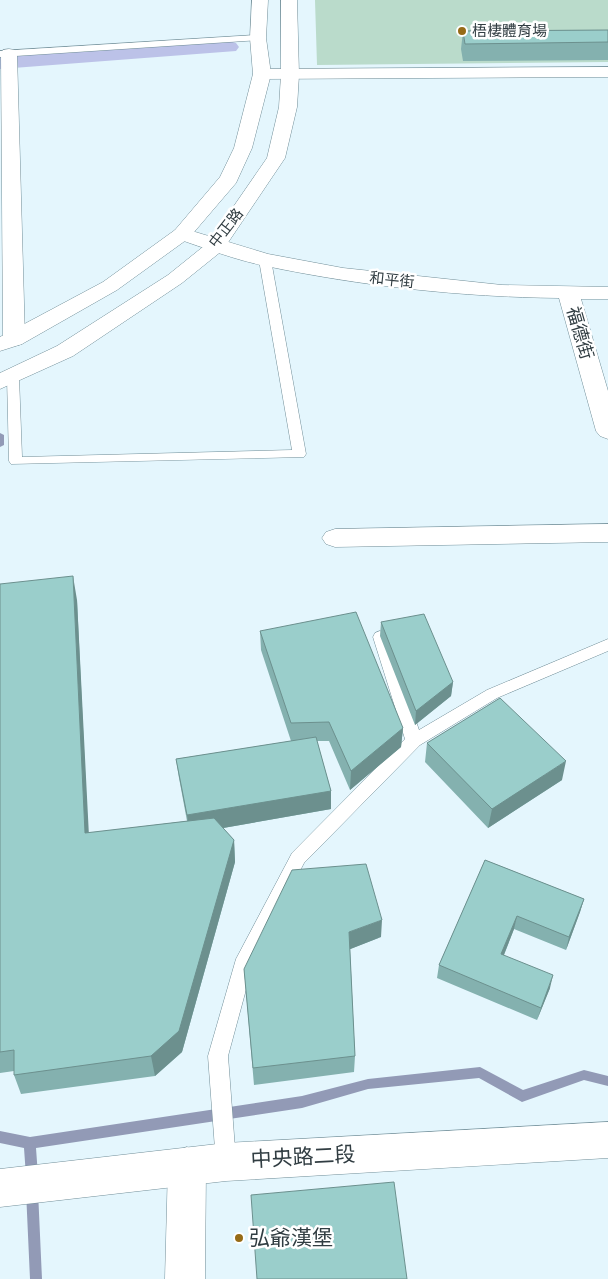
<svg xmlns="http://www.w3.org/2000/svg" width="608" height="1279" font-family="'Titillium Web','Noto Sans TC',sans-serif">
  <style>
    .green { fill: #badbcb }
    .lines { fill: none; stroke-linecap: round; stroke-linejoin: round }
    .stream { fill: #929ab6; fill-rule: evenodd }
    .canal { fill: #bcc2e8; fill-rule: evenodd }
    .lane-casing { stroke: #728f99; stroke-width: 1 }
    .street-casing { stroke: #728f99; stroke-width: 1 }
    .secondary-casing { stroke: #728f99; stroke-width: 1 }
    .lane { fill: #fff; fill-rule: evenodd }
    .street { fill: #fff; fill-rule: evenodd }
    .secondary { fill: #fff; fill-rule: evenodd }
    .wall { fill: #84b1af }
    .shaded-wall { fill: #6c908e }
    .building { fill: #9acecb; stroke: #6c908e }
    .poi-dot { fill: #966b17; stroke: #fff; stroke-width: 2 }
    .labels { text-anchor: middle; stroke-width: 5; stroke-linejoin: round; paint-order: stroke }
    .far-poi-label { font-size: 15px; fill: #313d42; stroke: #fff; text-anchor: start }
    .far-street-label { font-size: 15px; fill: #313d42; stroke: #fff }
    .street-label { font-size: 18px; fill: #313d42; stroke: #fff }
    .near-street-label { font-size: 21px; fill: #313d42; stroke: #fff }
    .near-poi-label { font-size: 21px; fill: #313d42; stroke: #fff; text-anchor: start }
  </style>
  <rect width="100%" height="100%" fill="#e4f6fd"/>
  <path class="green" d="M315 0H608V62L317 65Z"/>
  <g class="lines">
    <path class="stream" d="M0 433 4 435V445L0 447Z
      M480 1067 523 1090 584 1070 608 1076V1086L584 1080 522 1102 479 1078 368 1089 302 1108 36 1148 38 1176 36 1180 32 1182 28 1180 26 1176 24 1148 0 1143V1131L30 1137 302 1096 368 1079Z
      M32 1185 36 1187 38 1191 42 1279H30L26 1191 28 1187Z"/>
    <path class="canal" d="M229 41 236 43 239 47 236 51 0 69V57Z"/>
    <defs>
      <path id="lane" d="M258 35 262 38 261 40 0 57V51Z
        M265 257 271 260 306 454 304 457 11 464 9 461 7 377 13 373 19 377 22 457 292 450 259 260Z
        M380 631 385 633 387 637 419 730 487 690 608 639V651L497 698 420 745 304 863 254 960 228 1056 236 1162 233 1169 226 1172 219 1169 216 1162 208 1056 236 959 292 853 405 739 373 637 375 633Z"/>
      <path id="street" d="M9 49 15 50 17 54 25 339 22 344 14 346 6 344 3 339 1 54 3 50Z
        M608 67V77L262 79 256 78 253 74 256 70 262 69Z
        M182 228 268 254 343 268 502 285 608 287V299H581L608 391V439L600 436 596 431 559 298C462 297 361 286 266 266 235 260 205 248 175 238L172 234 175 230Z
        M608 524V542L335 547 326 544 322 538 326 532 335 529Z
        M187 1147 200 1153 206 1166 205 1279H165L168 1166 174 1153Z"/>
      <path id="secondary" d="M252 0H268L266 38 271 74 252 148 236 183 189 238 117 290 22 344 0 351V337L103 282 175 230 220 177 234 148 253 74 250 38Z
        M281 0H297L299 75 297 107 285 158 223 250 182 283 73 356 0 389V373L57 346 168 275 209 242 267 158 279 107 281 75Z
        M608 1122V1158L226 1181 0 1207V1169L226 1143Z"/>
    </defs>
    <use href="#lane" class="lane-casing"/>
    <use href="#street" class="street-casing"/>
    <use href="#secondary" class="secondary-casing"/>
    <use href="#lane" class="lane"/>
    <use href="#street" class="street"/>
    <use href="#secondary" class="secondary"/>
  </g>
  <path class="wall" d="M608 30V60L463 61 461 49 463 31Z
    M0 584 77 600 88 833 187 821 179 778 176 759 291 741 261 650 260 631 403 728 401 747 350 790 329 741H317L331 791V809L223 828 234 840 235 862 182 1052 155 1076 21 1094 14 1075V1071L0 1073Z
    M381 622 453 682 451 696 415 725 380 636Z
    M427 743 562 780 488 828 425 762Z
    M485 860 584 899 580 912 566 950 514 929 504 955 550 988 537 1020 437 978 439 965Z
    M381 937 350 949 355 1056 354 1072 254 1085 244 969Z"/>
  <path class="shaded-wall" d="M73 576 77 600 90 856 85 833Z
    M453 682 451 696 415 725 416 711Z
    M403 728 401 747 350 790 351 771Z
    M566 761 562 780 488 828 492 809Z
    M331 791V809L189 834 187 815Z
    M234 840 235 862 182 1052 155 1076 151 1056Z
    M584 899 580 912 566 950 569 937Z
    M517 916 514 929 499 967 501 954Z
    M382 920 381 937 348 950 349 932Z
    M553 975 550 988 537 1020 541 1008Z"/>
  <path class="building" d="M608 30V42L465 44 463 31Z
    M73 576 85 833 214 818 234 840 179 1031 151 1056 14 1075V1050L0 1052V584Z
    M356 612 403 728 351 771 329 722 291 723 260 631Z
    M424 614 453 682 416 711 381 622Z
    M500 698 566 761 492 809 427 743Z
    M316 737 331 791 187 815 176 759Z
    M485 860 584 899 569 937 517 916 501 954 553 975 541 1008 439 965Z
    M366 864 382 920 349 932 355 1056 253 1068 244 969 292 870Z
    M394 1182 407 1279H257L251 1195Z"/>
  <g class="poi-dot">
    <circle cx="462" cy="31" r="5"/>
    <circle cx="239" cy="1238" r="5"/>
  </g>
  <g class="labels">
    <g class="far-poi-label">
      <text x="472" y="36">梧棲體育場</text>
    </g>
    <g class="far-street-label">
      <text transform="translate(226 228) rotate(-52)" y="5">中正路</text>
      <text transform="translate(392 280) rotate(6)" y="5">和平街</text>
    </g>
    <g class="street-label">
      <text transform="translate(580 333) rotate(74)" y="6">福德街</text>
    </g>
    <g class="near-street-label">
      <text transform="translate(303 1157) rotate(-3)" y="7">中央路二段</text>
    </g>
    <g class="near-poi-label">
      <text x="249" y="1245">弘爺漢堡</text>
    </g>
  </g>
</svg>
